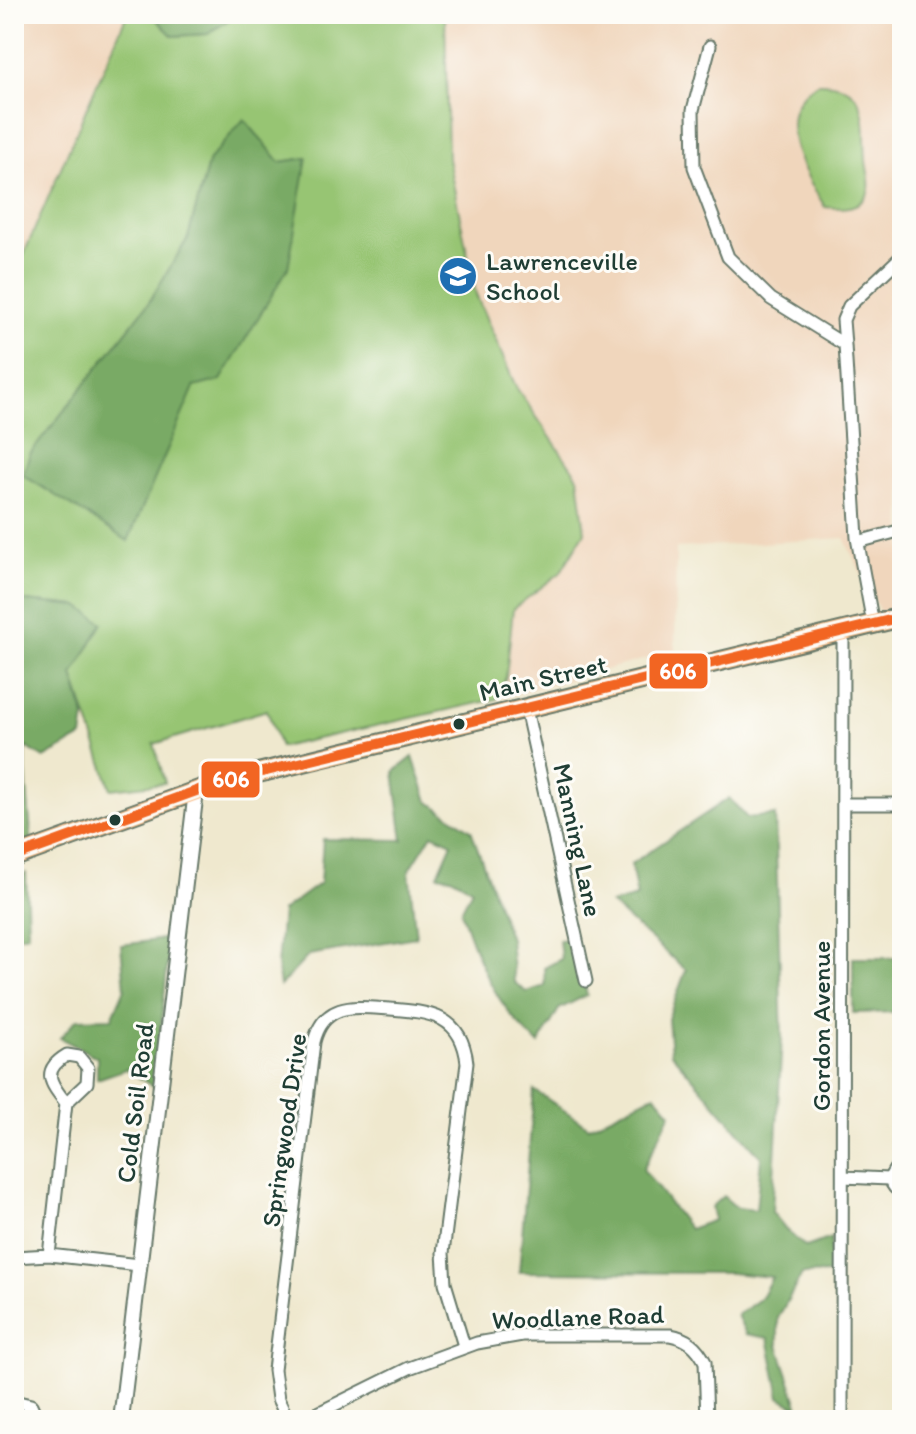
<svg xmlns="http://www.w3.org/2000/svg" width="916" height="1434" font-family="Itim,sans-serif">
  <style>
    .built { fill: #f0d6bc }
    .green { fill: #97c573; stroke: #5b8154; stroke-width: 2; fill-rule: evenodd }
    .forest { fill: #79aa65; stroke: #4c744c; stroke-width: 2 }
    .lines { fill: none; stroke-linecap: round; stroke-linejoin: round }
    .minor-casing { stroke: #68796a; stroke-width: 15 }
    .tertiary-casing { stroke: #68796a; stroke-width: 18 }
    .trunk-casing { stroke: #68796a; stroke-width: 22 }
    .minor { stroke: #fff; stroke-width: 11 }
    .tertiary { stroke: #fff; stroke-width: 14 }
    .trunk { stroke: #f8bd89; stroke-width: 18 }
    .bus-1-casing { stroke: #fdfcf7; stroke-width: 16 }
    .bus-1 { stroke: #f26522; stroke-width: 10 }
    .bus-dot { fill: #1f3d34; stroke: #fdfcf7; stroke-width: 3 }
    .labels { text-anchor: middle; stroke-width: 6; stroke-linejoin: round; paint-order: stroke }
    .poi-label { font-size: 26px; fill: #1f3d34; stroke: #fdfcf7; text-anchor: start }
    .street-label { font-size: 26px; fill: #1f3d34; stroke: #fdfcf7 }
    .line-badge { stroke: #fdfcf7; stroke-width: 3 }
    .badge-label { font-size: 22px; text-anchor: middle; font-weight: bold; fill: #fff }
  </style>
  <rect width="100%" height="100%" fill="#fdfcf7"/>
  <filter id="ink" filterUnits="userSpaceOnUse"><feTurbulence type="fractalNoise" baseFrequency=".0125" numOctaves="2"/><feDisplacementMap in="SourceGraphic" scale="16" xChannelSelector="R" yChannelSelector="G"/><feConvolveMatrix kernelMatrix="1 2 1 2 8 2 1 2 1" color-interpolation-filters="sRGB"/></filter>
  <filter id="wash" filterUnits="userSpaceOnUse"><feTurbulence type="fractalNoise" baseFrequency=".006" numOctaves="4" result="noise"/><feDisplacementMap in="SourceGraphic" scale="32" xChannelSelector="R" yChannelSelector="G"/><feGaussianBlur stdDeviation="1.8" result="paint"/><feColorMatrix in="noise" values="0 0 0 0 0 0 0 0 0 0 0 0 0 0 0 0 0 1.4 0 .05"/><feComposite in="paint" operator="in"/></filter>
  <g filter="url(#wash)">
    <rect width="100%" height="100%" fill="#efe8ce"/>
    <path class="built" d="M14 14H902V606L881 614 844 538 676 548 675 651 497 699 280 747 267 710 154 744 165 783 111 789 85 717 79 606 14 600Z"/>
    <path class="green" d="M127 14 156 19 173 36 208 34 237 14 321 16 322 14H445L448 159 476 295 516 387 578 477 585 532 560 573 513 609 506 677 497 699 280 747 267 710 154 744 165 783 111 789 73 675 79 606 14 600V277ZM306 158 221 380 194 387 23 475 30 454 148 304 188 238 209 160 281 162Z
      M818 83C872 82 863 123 866 160 867 174 875 190 862 201 851 210 837 208 825 207 803 171 767 111 818 83Z"/>
    <path class="forest" d="M155 14H237L208 34 173 36 156 19Z
      M244 119 280 162 307 158 288 268 221 380 194 387 128 541 23 475 30 454 148 304 188 238 209 160Z
      M14 600 79 606 103 623 73 675 85 717 82 737 44 758 26 747C24 779 30 808 31 840L14 846Z
      M413 757 428 801 471 830 510 939 514 982 526 992 545 986 544 968 561 959 559 940 574 938 587 995 559 1009 539 1044C498 1010 477 961 461 911L472 889 451 877 438 875 452 843 432 834 409 871 416 937 309 955 280 986 277 966 282 911 320 883 323 839 403 840 394 772Z
      M729 798 747 818 775 815 782 1038 772 1212 789 1233 806 1247 831 1238 830 1273 802 1274 778 1318V1345L799 1408 780 1397 768 1338 746 1334 737 1315 760 1299 772 1277 731 1273 519 1272 534 1090 589 1127 655 1094 671 1113 643 1169 689 1229 714 1220 711 1207 723 1196 737 1208 756 1210 761 1157 671 1053 668 1019 686 970 611 904 637 897 631 864Z
      M26 873 28 934 14 937V877Z
      M170 938 155 1088 126 1069 97 1079V1057L60 1038 77 1019 112 1018 125 988 121 945Z
      M853 958H902V1012L853 1013Z"/>
  </g>
  <g filter="url(#ink)">
    <g class="lines">
      <defs>
        <path id="minor" d="M710 46 693 110 694 167 728 257 771 299 845 345 857 538 873 624
          M845 345 843 320 849 306 902 256
          M858 542 902 530
          M526 709 586 981
          M843 804H902
          M843 1177 889 1179
          M889 1179 895 1169 902 1168
          M889 1179 895 1188 902 1189
          M49 1255 66 1103 87 1083 88 1068 79 1057 67 1055C40 1071 51 1084 66 1103
          M14 1257 49 1255 139 1265
          M14 1401 31 1405 38 1420
          M288 1420 278 1399 274 1370 314 1042C324 1001 356 1007 390 1009 430 1012 462 1015 467 1063L443 1253 445 1283 464 1346
          M304 1420 409 1368 477 1343 522 1335H670C687 1338 697 1346 705 1362L707 1420
          M842 1420 843 632"/>
        <path id="tertiary" d="M121 1420 196 791"/>
        <path id="trunk" d="M14 857 221 782 902 617"/>
      </defs>
      <use href="#minor" class="minor-casing"/>
      <use href="#tertiary" class="tertiary-casing"/>
      <use href="#trunk" class="trunk-casing"/>
      <use href="#minor" class="minor"/>
      <use href="#tertiary" class="tertiary"/>
      <use href="#trunk" class="trunk"/>
      <defs>
        <path id="bus-1" d="M14 857 221 782 902 617"/>
      </defs>
      <use href="#bus-1" class="bus-1-casing"/>
      <use href="#bus-1" class="bus-1"/>
    </g>
  </g>
  <defs>
    <symbol id="school-disc" viewBox="-11 -11 22 22"><circle r="9.5" fill="#1f6fb2" stroke="#fdfcf7"/><path d="M0-5L7-2L0 1L-7-2ZM-4 1L0 2.5L4 1V4Q0 6-4 4Z" fill="#fff"/></symbol>
  </defs>
  <g fill-rule="evenodd">
    <use href="#school-disc" x="436" y="254" width="44" height="44"/>
  </g>
  <g class="bus-dot">
    <circle cx="459" cy="724" r="7"/>
    <circle cx="115" cy="820" r="7"/>
  </g>
  <g class="labels">
    <g class="poi-label">
      <text x="486" y="270">Lawrenceville<tspan x="486" dy="30">School</tspan></text>
    </g>
    <g class="street-label">
      <text transform="translate(543 678) rotate(-13)" y="9">Main Street</text>
      <text transform="translate(578 840) rotate(78)" y="9">Manning Lane</text>
      <text transform="translate(821 1026) rotate(-90)" y="9">Gordon Avenue</text>
      <text transform="translate(135 1103) rotate(-83)" y="9">Cold Soil Road</text>
      <text transform="translate(284 1130) rotate(-82)" y="9">Springwood Drive</text>
      <text transform="translate(578 1317) rotate(-2)" y="9">Woodlane Road</text>
    </g>
  </g>
  <g class="line-badge">
    <rect x="648" y="652" width="61" height="38" rx="8" fill="#f26522"/>
    <rect x="200" y="760" width="61" height="39" rx="8" fill="#f26522"/>
  </g>
  <g class="badge-label">
    <text x="678" y="679">606</text>
    <text x="231" y="787">606</text>
  </g>
  <rect width="916" height="1434" fill="none" stroke="#fdfcf7" stroke-width="48"/>
</svg>
